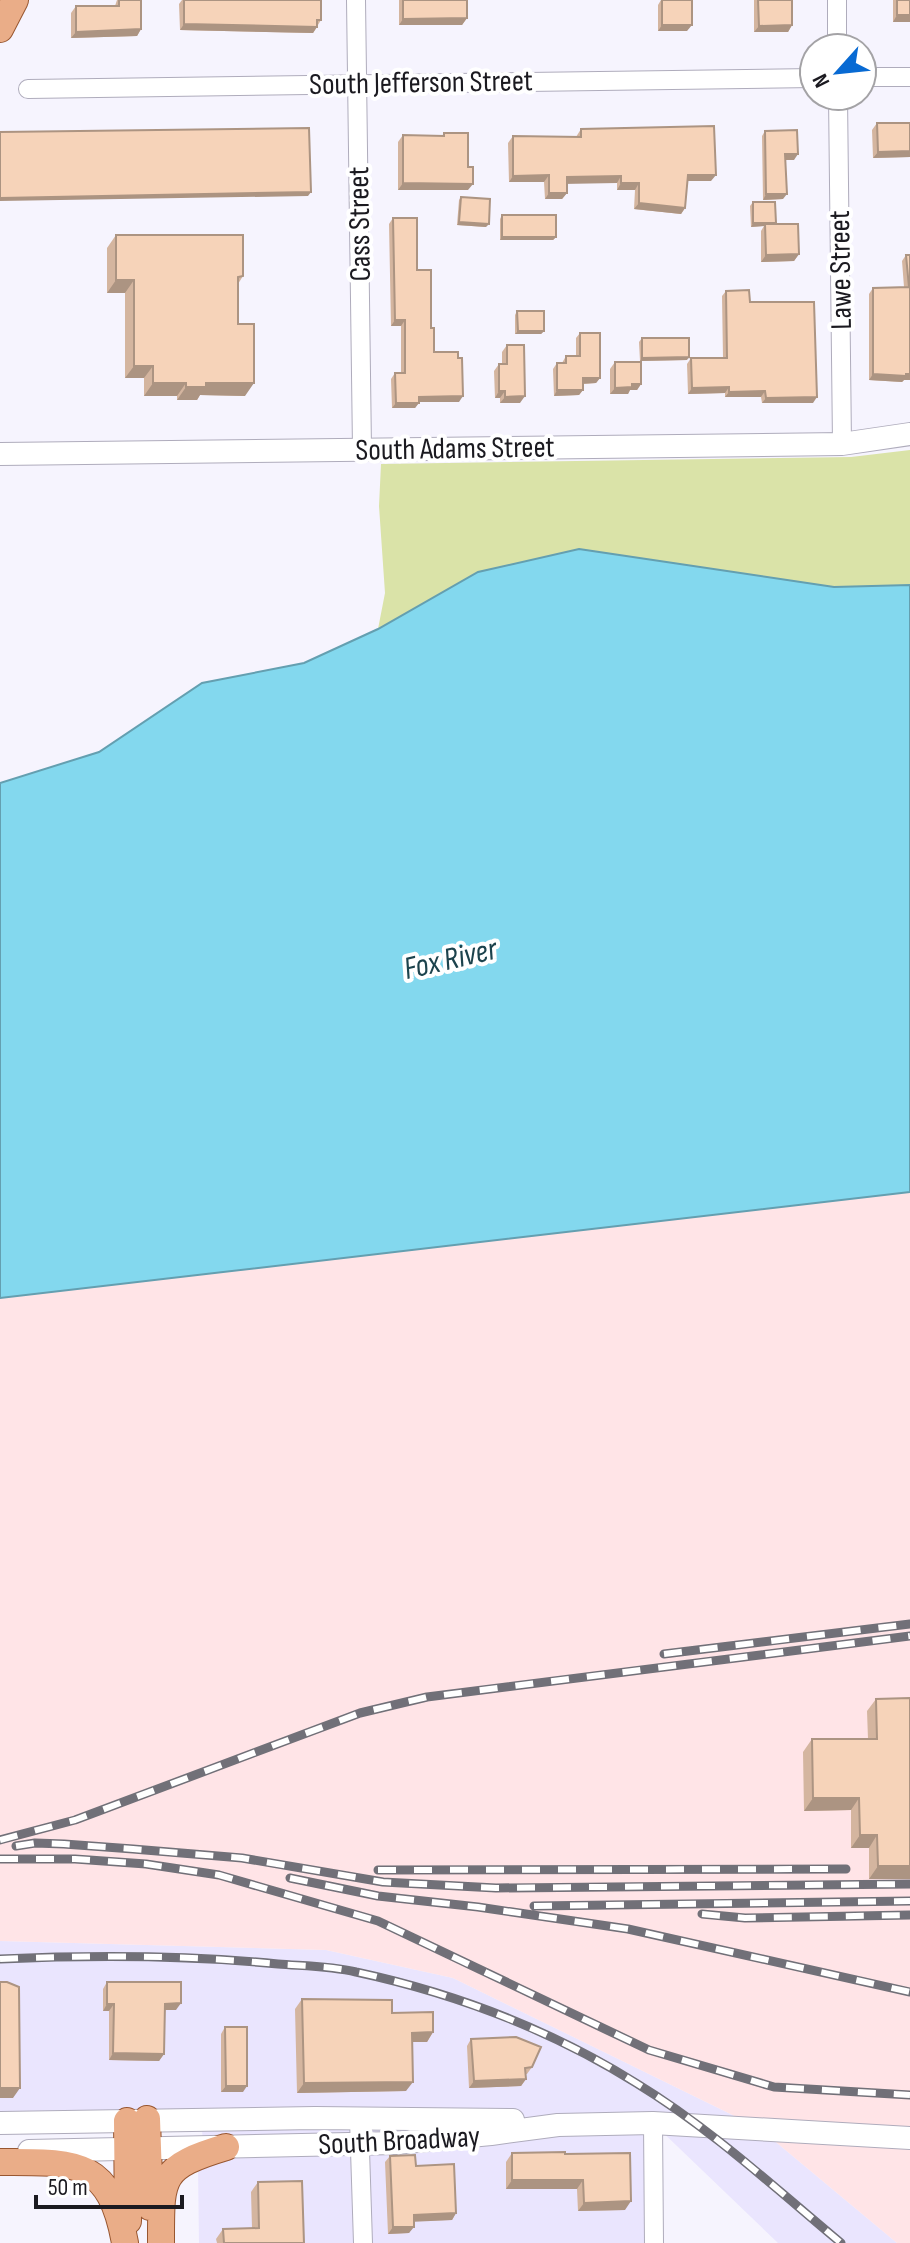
<svg xmlns="http://www.w3.org/2000/svg" width="910" height="2243" font-family="'Sofia Sans Condensed',sans-serif">
  <style>
    .built { fill: #eae5fe }
    .industrial { fill: #ffe4e7 }
    .green { fill: #dae3a8 }
    .water { fill: #83d8ee; stroke: #649fb0; stroke-width: 2 }
    .lines { fill: none; stroke-linecap: round; stroke-linejoin: round }
    .minor-casing { stroke: #afacbc; stroke-width: 20 }
    .tertiary-casing { stroke: #afacbc; stroke-width: 24 }
    .primary-casing { stroke: #985630; stroke-width: 28 }
    .minor { stroke: #fff; stroke-width: 18 }
    .tertiary { stroke: #fff; stroke-width: 22 }
    .primary { stroke: #eaad88; stroke-width: 26 }
    .rail-casing { stroke: #717078; stroke-width: 9 }
    .rail { stroke: #fff; stroke-width: 6; stroke-dasharray: 18; stroke-linecap: butt }
    .wall { fill: #d4b59f }
    .shaded-wall { fill: #ac9482 }
    .building { fill: #f6d3b9; stroke: #ac9482; stroke-width: 2 }
    .labels { text-anchor: middle; stroke-width: 8; stroke-linejoin: round; paint-order: stroke }
    .street-label { font-size: 30px; fill: #1b1a20; stroke: #fff }
    .water-label { font-size: 32px; font-style: italic; fill: #1c434d; stroke: #fff }
  </style>
  <rect width="100%" height="100%" fill="#f6f4fe"/>
  <path class="built" d="M0 1941 326 1950 453 1978 759 2128 897 2243H778L653 2123 654 2243H199L198 2167 203 2146 202 2129 0 2131Z"/>
  <path class="industrial" d="M910 1192V2243H897L759 2128 453 1978 326 1950 0 1941V1298Z"/>
  <path class="green" d="M910 450V585L834 587 378 629 385 593 379 506 381 464 851 457Z"/>
  <path class="water" d="M579 549 834 587 910 585V1192L0 1298V783L99 752 202 683 304 663 378 629 478 572Z"/>
  <g class="lines">
    <defs>
      <path id="minor" d="M356 0 362 449
        M837 0V48
        M862 77H910
        M28 89 814 78
        M838 96 842 444
        M359 2119 363 2243
        M653 2123 654 2243"/>
      <path id="tertiary" d="M0 454 842 444 910 434
        M0 2123 315 2118 513 2120
        M29 2151 396 2143 491 2134 558 2125 653 2123 910 2138"/>
      <path id="primary" d="M0 29 15 0
        M147 2119 150 2207
        M127 2121 128 2221
        M0 2162C74 2162 110 2158 125 2243
        M161 2243C161 2177 159 2167 226 2147"/>
    </defs>
    <use href="#minor" class="minor-casing"/>
    <use href="#tertiary" class="tertiary-casing"/>
    <use href="#primary" class="primary-casing"/>
    <use href="#minor" class="minor"/>
    <use href="#tertiary" class="tertiary"/>
    <use href="#primary" class="primary"/>
    <defs>
      <path id="rail" d="M664 1654 910 1624
        M0 1840 75 1820 360 1713 427 1697 910 1636
        M16 1846 35 1843 64 1844 133 1849 242 1858 383 1882 496 1888 910 1884
        M0 1859H75L146 1864 219 1875 378 1921 649 2050 774 2087 910 2095
        M378 1870 846 1869
        M290 1878 378 1896 478 1907 628 1929 910 1992
        M534 1906 910 1901
        M702 1914 745 1918 910 1915
        M0 1959C93 1955 185 1955 278 1964 304 1966 331 1966 356 1972 454 1993 551 2030 636 2083 710 2128 774 2187 841 2243"/>
    </defs>
    <use href="#rail" class="rail-casing"/>
    <use href="#rail" class="rail"/>
  </g>
  <path class="wall" d="M117 0H141V29L137 36 71 38V13L76 6H115Z
    M182 0H321V20L313 33 180 30 179 4Z
    M399 0H467V18L462 25H399Z
    M661 0H692L687 31H658V5Z
    M754 0H792V25L788 32H754Z
    M893 0H910V22H893Z
    M877 123H910V157L873 158 872 130Z
    M581 129 711 181H687L685 208 681 214 634 209 635 190H617V183H567V193L562 199H545L544 182H509L508 143 513 136 576 137Z
    M765 131 794 160H786L783 199 763 200 762 136Z
    M444 133 468 190H398V142L403 135 442 136Z
    M461 197 486 227 457 225 459 200Z
    M753 202 776 223 775 224 799 254 794 261 761 262V231L764 226 751 227 750 206Z
    M502 215 556 237 553 240H500V219Z
    M393 218 417 270 431 328 434 352 459 402H419L415 408H392L391 379 395 373H401V326H391L389 224Z
    M116 235 243 276 238 284V324L245 396 200 395 197 400H177V396H144V378H125V293H107V248Z
    M906 255H910V380H904L902 382 869 380V294L873 288 904 287 902 261Z
    M726 291 750 302 813 403H762L761 397H725V393L688 394 687 364 691 358H723L722 296Z
    M517 311 544 331 541 334H515V315Z
    M580 333 600 378 596 383 583 384V390L579 395 554 396 553 369 557 363H562L566 356H576V338Z
    M642 338 687 360 640 361 639 342Z
    M507 345 520 403H500V398H495L494 371 499 364H502V352Z
    M615 362 641 384 637 390H630L628 394H610V369Z
    M910 1698V1879H869V1848H851V1810L804 1811 803 1752 812 1739H868L867 1711 876 1699Z
    M107 1982 176 2010H164V2054L159 2061 109 2060V2011H103V1989Z
    M302 1999 392 2013 433 2032 427 2042H412L406 2091 297 2093 295 2009Z
    M225 2027 243 2092H221V2034Z
    M471 2039 532 2067 527 2074H526V2079L521 2086 469 2088 467 2046Z
    M512 2153 565 2154 625 2210 578 2211 577 2189H506V2162Z
    M390 2156 416 2166 456 2213 452 2220 414 2221 409 2233 388 2234 385 2162Z
    M258 2182 304 2243H217L216 2239 223 2229 252 2228 251 2192Z"/>
  <path class="shaded-wall" d="M897 15H910V22H893Z
    M467 18 462 25H399L403 19Z
    M184 24 317 27 313 33 180 30Z
    M662 25H692L687 31H658Z
    M792 25 788 32H754L759 26Z
    M141 29 137 36 71 38 76 32Z
    M910 151V157L873 158 878 152Z
    M785 154H798L794 160H781Z
    M549 175 544 182H509L513 176Z
    M688 175H716L711 181H683Z
    M621 176 617 183 562 184 567 177Z
    M403 183 473 184 468 190H398Z
    M621 183H639L635 190H617Z
    M311 192 308 196 0 201V198Z
    M549 193H567L562 199H545Z
    M766 194H787L783 199 763 200Z
    M639 203 685 208 681 214 634 209Z
    M459 222 489 224 486 227 457 225Z
    M753 223H776L774 226 765 224 764 226 751 227Z
    M502 237H556L553 240H500Z
    M799 254 794 261 761 262 766 255Z
    M116 280H134L125 293H107Z
    M395 320H405L401 326H391Z
    M518 331H544L541 334H515Z
    M689 357 687 360 640 361 642 358Z
    M134 366H153L144 378H125Z
    M873 374H910V380H904L902 382 869 380Z
    M583 378H600L596 383 579 384Z
    M153 383H186L177 396H144Z
    M206 383H254L245 396 200 395 197 400H177L186 387Z
    M632 384H641L637 390H630L628 394H610L615 388Z
    M729 387 725 393 688 394 692 388Z
    M557 390H583L579 395 554 396Z
    M499 391H505L500 398H495Z
    M765 391 761 397H725L729 392Z
    M463 396 459 402H415L419 397Z
    M525 396 520 403H500L505 397Z
    M817 397 813 403H762L766 398Z
    M396 403H419L415 408H392Z
    M813 1798H859L851 1810 804 1811Z
    M860 1835H877L869 1848H851Z
    M878 1866H910V1879H869Z
    M181 2003 176 2010H160L165 2004Z
    M107 2004H114L109 2011H103Z
    M433 2032 427 2042H405L412 2033Z
    M113 2053 164 2054 159 2061 109 2060Z
    M526 2079 521 2086 469 2088 474 2081Z
    M413 2082 406 2091 297 2093 304 2083Z
    M226 2086H247L243 2092H221Z
    M0 2088H20L13 2098H0Z
    M512 2180H583L577 2189H506Z
    M631 2201 625 2210 578 2211 584 2203Z
    M456 2213 452 2220 409 2222 414 2215Z
    M393 2227H414L409 2233 388 2234Z"/>
  <path class="building" d="M119 0H141V29L76 32V6H119Z
    M184 0H321V20H317V27L184 24Z
    M403 0H467V18L403 19Z
    M662 0H692V25H662Z
    M758 0H792V25L759 26Z
    M897 0H910V15H897Z
    M877 123H910V151L878 152Z
    M714 126 716 175H688L685 208 639 203V183H621V176L567 177V193H549V175L513 176V136L581 137V129Z
    M309 128 311 192 0 198V132Z
    M797 130 798 154H785L787 194H766L765 131Z
    M444 133H468V167H473V184L403 183V135L444 136Z
    M461 197 490 199 489 224 459 222Z
    M753 202H775L776 223H753Z
    M502 215H556V237H502Z
    M393 218H417V270H431V328H434V352H458V358H462L463 396 419 397V403H396L395 373H405V320H395Z
    M765 224H798L799 254 766 255Z
    M116 235H243V276L238 277V324H254V383H206V387H186V383H153V366H134V280H116Z
    M906 255H910V374H906V376L873 374V288L909 287Z
    M749 290 750 302H814L817 397 766 398 765 391 729 392V387L692 388 691 358H727L726 291Z
    M517 311H544V331H518Z
    M580 333H600V378H583V390H557V363H566V356H580Z
    M642 338H689V357L642 358Z
    M507 345H524L525 396 505 397V391H499V364H507Z
    M615 362H641V384H632V387L615 388Z
    M910 1698V1866H878L877 1835H860L859 1798H813L812 1739H877L876 1699Z
    M0 1982H7L19 1987 20 2088H0Z
    M107 1982H181V2003L165 2004 164 2054 113 2053 114 2004H107Z
    M302 1999 392 2000V2013L433 2012V2032L412 2033 413 2082 304 2083Z
    M225 2027H247V2086H226Z
    M516 2037 541 2047 532 2067 525 2068 526 2079 474 2081 471 2039Z
    M565 2152V2154L630 2153 631 2201 584 2203 583 2180H512V2153Z
    M415 2155 416 2166 454 2164 456 2213 414 2215V2227H393L390 2156Z
    M302 2181 304 2243H224L223 2229 259 2228 258 2182Z"/>
  <g class="labels">
    <g class="street-label">
      <text transform="translate(421 82) rotate(-1)" y="10">South Jefferson Street</text>
      <text transform="translate(359 224) rotate(-91)" y="10">Cass Street</text>
      <text transform="translate(840 270) rotate(-91)" y="10">Lawe Street</text>
      <text transform="translate(455 448) rotate(-1)" y="10">South Adams Street</text>
      <text transform="translate(399 2140) rotate(-3)" y="10">South Broadway</text>
    </g>
    <g class="water-label">
      <text transform="translate(450 958) rotate(-13)" y="11">Fox River</text>
    </g>
  </g>
  <g transform="translate(838 72) rotate(243)"><circle r="38" fill="#ffffff" stroke="#a4a3a6" stroke-width="2"/>
  <path d="M0-6L14 30L0 20L-14 30Z" fill="#086ad3"/>
  <text y="-12" font-size="22" font-weight="bold" text-anchor="middle" fill="#1b1a20">N</text>
  </g>
  <path d="M36 2195v12h146v-12" fill="none" stroke="#1b1a20" stroke-width="4"/>
  <text x="48" y="2195" font-size="24" fill="#1b1a20" stroke="#ffffff" stroke-width="6" paint-order="stroke">50 m</text>
</svg>
